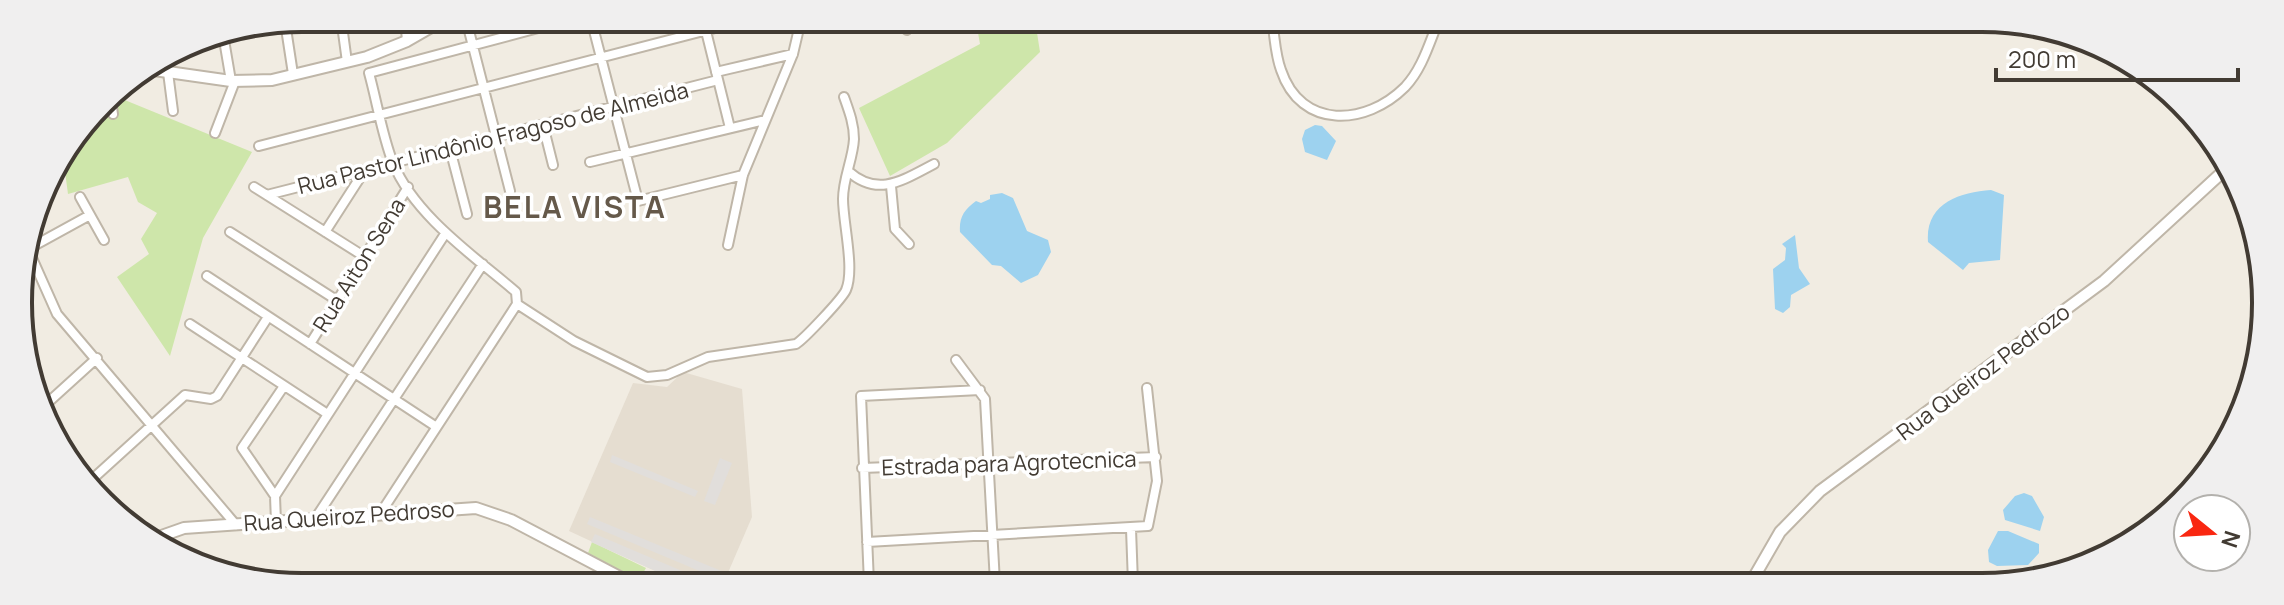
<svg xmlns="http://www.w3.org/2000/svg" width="2284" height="605" font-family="Manrope,sans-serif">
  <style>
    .residential { fill: #e5ddd0 }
    .green { fill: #cee6aa }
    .parking { fill: #e1dedb }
    .water { fill: #9dd2ef }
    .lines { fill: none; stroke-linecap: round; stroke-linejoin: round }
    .minor-casing { stroke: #bfb6a8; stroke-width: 12 }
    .tertiary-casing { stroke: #bfb6a8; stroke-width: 14 }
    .minor { stroke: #fff; stroke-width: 8 }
    .tertiary { stroke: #fff; stroke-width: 10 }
    .labels { text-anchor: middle; stroke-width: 7; stroke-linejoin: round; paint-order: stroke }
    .street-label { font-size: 22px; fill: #423b33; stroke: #fff }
    .district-label { font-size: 30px; font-weight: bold; letter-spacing: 2px; fill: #65594a; stroke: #fff }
    .rim { fill: none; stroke: #423b33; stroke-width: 4 }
  </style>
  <rect width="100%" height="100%" fill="#f1ece2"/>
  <path class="residential" d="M683 372 742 389 752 517 724 582H679L569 531 633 383 667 387Z"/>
  <path class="green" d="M1007 20H1035L1040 52 947 143 890 176 859 108 980 44 977 27Z
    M110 94 252 152 203 238 170 356 117 277 149 254 141 239 157 213 138 202 128 177 68 194 63 157Z
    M592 542 646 568 639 580 588 553Z"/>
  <path class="parking" d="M612 455 698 491 695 497 610 462Z
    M720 458 732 463 715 505 704 501Z
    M590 517 724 572 721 580 587 524Z
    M595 534 708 582H680L591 542Z"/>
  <path class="water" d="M1315 125 1322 126 1336 141 1327 160 1305 152 1302 139 1305 130Z
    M1991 190 2004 195 2000 260 1969 263 1963 270 1928 242C1925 204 1959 192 1991 190Z
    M1002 193 1013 198 1027 231 1048 240 1051 252 1038 275 1021 283 1001 266 992 265 960 232C959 217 964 210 976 201L981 203 990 199V195Z
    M1795 235 1799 268 1810 284 1791 295 1790 307 1783 313 1775 309 1773 269 1785 260 1786 248 1782 244Z
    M2024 493 2032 496 2044 517 2040 531 2005 520 2003 510 2015 496Z
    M1998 531H2008L2039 544V553L2028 565 1997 566 1989 562 1988 550Z"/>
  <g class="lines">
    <defs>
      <path id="minor" d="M341 18 347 62
        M405 18 407 41
        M466 19 510 191
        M591 19 638 201 743 175
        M703 19 730 128
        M904 20 907 30
        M1272 21C1275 37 1275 54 1281 70 1301 130 1366 126 1405 87 1422 69 1429 44 1438 22
        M285 22 293 74
        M223 34 231 81
        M166 57 173 111
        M716 72 793 54
        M110 94 113 114
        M543 125 553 165
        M215 133 235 81
        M259 146 750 19
        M450 149 467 214
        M590 162 765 120
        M848 171C878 198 903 180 934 164
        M891 186 895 229 909 244
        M254 187 365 257
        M267 195 718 80
        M80 197 104 240
        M230 232 338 301
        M325 232 363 173
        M728 245 743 175 793 54 801 20
        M28 249 57 314 236 525
        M28 249 90 215
        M207 276 435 426
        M517 304 574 341 647 377 667 375 708 357 796 344C804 339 842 299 846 290 855 269 843 223 843 199 843 178 853 159 854 139 854 124 849 111 844 97
        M517 304 516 292C474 256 415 216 393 163 382 135 377 102 369 73L572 19
        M190 324 326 413
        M310 344 408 187
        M956 360 985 399 995 583
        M43 407 97 358
        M862 468 1156 457
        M75 471 83 481
        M87 484 185 395 211 399 217 396 268 317
        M275 496 242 448 284 386
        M380 514 517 304
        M315 519 483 264
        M276 522 275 496 445 234
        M1131 529 1133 583
        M867 542 1148 526 1157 481 1147 388
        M869 583 861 396 980 390"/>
      <path id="tertiary" d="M147 69 231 81 272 80 367 57 407 41 447 18
        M150 540 184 528 476 508 511 520 629 582
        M1750 584 1780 532 1820 491 2104 281 2228 167"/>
    </defs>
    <use href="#minor" class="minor-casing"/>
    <use href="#tertiary" class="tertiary-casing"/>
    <use href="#minor" class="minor"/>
    <use href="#tertiary" class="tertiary"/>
  </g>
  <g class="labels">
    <g class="street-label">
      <text transform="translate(493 138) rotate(-14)" y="8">Rua Pastor Lindônio Fragoso de Almeida</text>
      <text transform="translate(359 265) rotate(-58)" y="8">Rua Aiton Sena</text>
      <text transform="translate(1983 372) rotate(-37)" y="8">Rua Queiroz Pedrozo</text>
      <text transform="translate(1009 463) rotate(-2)" y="8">Estrada para Agrotecnica</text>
      <text transform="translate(349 516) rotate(-4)" y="8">Rua Queiroz Pedroso</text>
    </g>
    <g class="district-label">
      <text x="575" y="218">BELA VISTA</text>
    </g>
  </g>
  <path d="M0 0H2284V605H0ZM302 32H1982A270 270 0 0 1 2252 302V303A270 270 0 0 1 1982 573H302A270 270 0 0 1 32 303V302A270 270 0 0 1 302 32Z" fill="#f0efef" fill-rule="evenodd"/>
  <path class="rim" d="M302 32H1982A270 270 0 0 1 2252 302V303A270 270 0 0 1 1982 573H302A270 270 0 0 1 32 303V302A270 270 0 0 1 302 32Z"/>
  <g transform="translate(2212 533) rotate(108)"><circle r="38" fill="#ffffff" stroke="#b3b1ad" stroke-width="2"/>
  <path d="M0-6L14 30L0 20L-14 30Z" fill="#f92711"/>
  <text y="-12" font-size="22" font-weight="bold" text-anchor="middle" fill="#423b33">N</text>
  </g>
  <path d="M1996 68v12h242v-12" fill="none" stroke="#423b33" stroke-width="4"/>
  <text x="2008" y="68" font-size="24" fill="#423b33" stroke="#ffffff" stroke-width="6" paint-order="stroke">200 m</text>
</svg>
